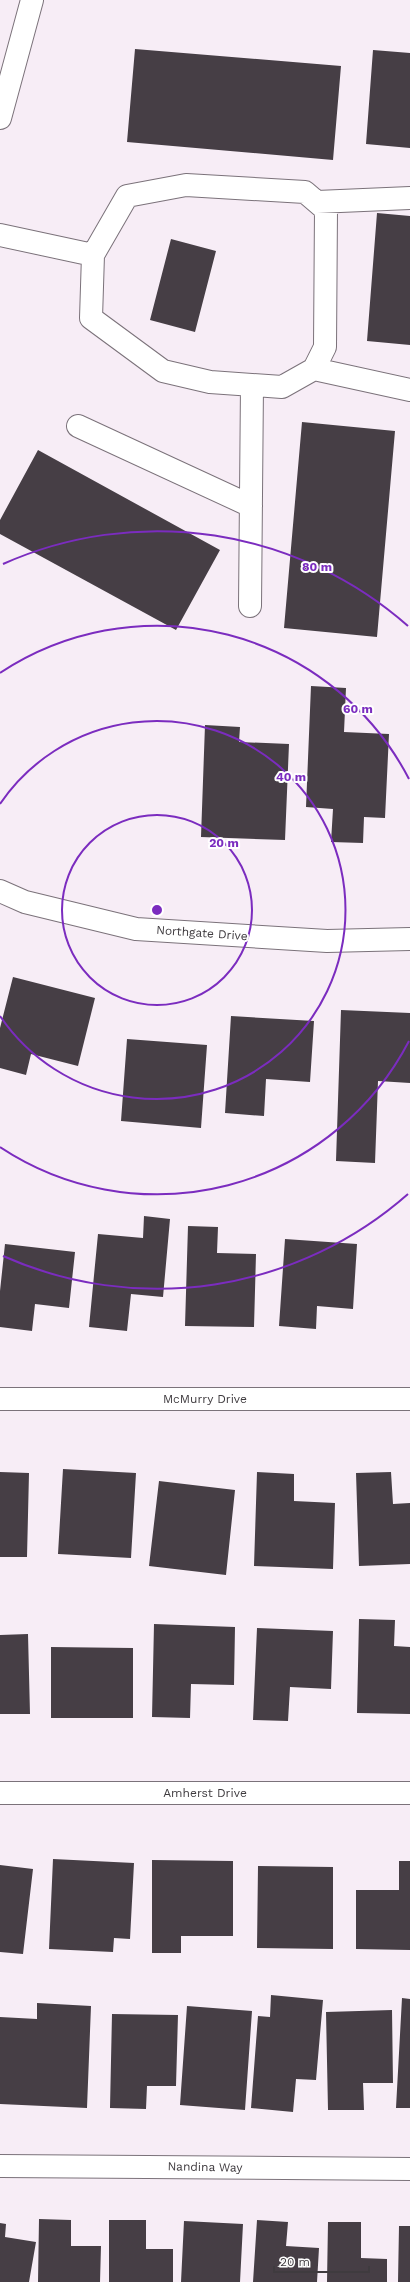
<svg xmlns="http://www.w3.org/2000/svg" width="410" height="2282" font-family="'Work Sans',sans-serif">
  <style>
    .building { fill: #463e45 }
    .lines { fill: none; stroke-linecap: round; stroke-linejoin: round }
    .minor-casing { stroke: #7b727a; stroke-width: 24 }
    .major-casing { stroke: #7b727a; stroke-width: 24 }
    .minor { stroke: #fff; stroke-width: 22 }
    .major { stroke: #fff; stroke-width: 22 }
    .ring { fill: none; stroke: #7b2cbf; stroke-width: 2 }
    .labels { text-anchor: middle; stroke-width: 4; stroke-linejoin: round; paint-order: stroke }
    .street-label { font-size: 12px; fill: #3f3b3f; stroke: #fff }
    .centre { fill: #7b2cbf; stroke: #fff; stroke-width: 2 }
    .ring-label { font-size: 12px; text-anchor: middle; font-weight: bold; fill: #7b2cbf; stroke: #fff; stroke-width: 4; stroke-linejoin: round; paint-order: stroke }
  </style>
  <rect width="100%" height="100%" fill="#f7edf6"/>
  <path class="building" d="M135 49 341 66 333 160 127 142Z
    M373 50 410 53V148L366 144Z
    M377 213 410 216V345L367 341Z
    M171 239 216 251 195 332 150 320Z
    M302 422 395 431 377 637 284 628Z
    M38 450 220 550 176 630 0 534V520Z
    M311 686 346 688 344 732 389 734 385 818 364 817 363 843 331 842 333 809 306 807Z
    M205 725 240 727 239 742 289 744 285 840 201 837Z
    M13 977 95 998 78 1066 31 1054 26 1075 0 1068V1028Z
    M341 1010 410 1013V1083L378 1081 375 1163 336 1161Z
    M231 1016 314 1021 310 1082 266 1079 264 1116 225 1113Z
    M127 1039 207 1045 201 1128 121 1121Z
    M144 1216 170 1219 163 1297 131 1294 127 1331 89 1327 98 1234 143 1238Z
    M188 1226 218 1227 217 1253 256 1254 254 1327 185 1326Z
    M285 1239 357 1244 353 1309 317 1306 316 1329 279 1326Z
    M5 1244 75 1252 69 1308 35 1304 32 1331 0 1327V1291Z
    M63 1469 136 1473 131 1558 58 1554Z
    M0 1472 29 1473 27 1557H0Z
    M257 1472 294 1474V1501L335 1503 333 1569 254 1566Z
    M391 1472 393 1504 410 1503V1564L359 1566 356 1473Z
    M159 1481 235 1490 226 1575 149 1566Z
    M359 1619 395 1620 394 1646 410 1647V1714L357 1713Z
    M154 1624 235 1627 234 1685 191 1684 190 1718 152 1717Z
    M257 1628 333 1631 331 1689 290 1687 288 1721 253 1720Z
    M28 1634 30 1714H0V1635Z
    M51 1647 133 1648V1718H51Z
    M53 1859 134 1863 130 1939 114 1938 113 1952 49 1949Z
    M152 1860 233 1861V1936H181V1953H152Z
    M399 1861H410V1950L356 1949V1890H399Z
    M0 1865 33 1869 23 1954 0 1952Z
    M258 1866 333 1867V1949L257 1948Z
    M271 1995 323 2000 316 2080 296 2079 293 2112 251 2108 258 2016 270 2017Z
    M402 1998 410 1999V2108H396Z
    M37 2003 91 2006 87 2108 0 2104V2017L37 2019Z
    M187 2006 252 2011 245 2110 180 2105Z
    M392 2010 393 2083H363L364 2110H328L326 2012Z
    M112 2014 178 2015 176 2086H147L146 2109 110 2108Z
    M39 2219 71 2220V2246H101L100 2282H38Z
    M109 2220H146V2249H173V2282H109Z
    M257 2220 288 2222 286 2246 319 2248 317 2282H253Z
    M184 2221 243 2224 240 2282H181Z
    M328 2222H361V2258L387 2259V2282H327Z
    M0 2223 6 2224 5 2237 36 2242 29 2282H0Z
    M399 2226H410V2282H398Z"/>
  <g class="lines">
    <defs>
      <path id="minor" d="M186 185 305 192 326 210 325 347 314 369 282 387 210 382 163 371 91 318 93 255 127 196Z
        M317 202 410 198
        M0 235 93 255
        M314 369 410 390
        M78 426 251 506
        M250 606 252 385
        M0 891 25 902 136 929 327 941 410 939
        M0 1399H410
        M0 1793H410
        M0 2166 410 2169"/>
      <path id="major" d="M0 118 32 0"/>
    </defs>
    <use href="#minor" class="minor-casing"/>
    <use href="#major" class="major-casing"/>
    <use href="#minor" class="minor"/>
    <use href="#major" class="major"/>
  </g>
  <g class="ring">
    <circle cx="157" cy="910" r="95"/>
    <path d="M0 804A189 189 0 1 1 0 1016"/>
    <path d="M409 1041A284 284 0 0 1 0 1147M0 673A284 284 0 0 1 409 779"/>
    <path d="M408 1194A379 379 0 0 1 3 1256M3 564A379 379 0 0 1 408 626"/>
  </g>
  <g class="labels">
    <g class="street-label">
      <text transform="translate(202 933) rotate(4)" y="4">Northgate Drive</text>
      <text x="205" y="1403">McMurry Drive</text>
      <text x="205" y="1797">Amherst Drive</text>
      <text transform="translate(205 2167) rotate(1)" y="4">Nandina Way</text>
    </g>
  </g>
  <circle cx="157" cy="910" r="6" class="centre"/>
  <g class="ring-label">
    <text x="317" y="571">80 m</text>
    <text x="358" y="713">60 m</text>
    <text x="291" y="781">40 m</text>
    <text x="224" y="847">20 m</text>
  </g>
  <path d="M274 2266v6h95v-6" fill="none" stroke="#3f3b3f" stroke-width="2"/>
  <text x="280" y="2266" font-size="12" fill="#3f3b3f" stroke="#ffffff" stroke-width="3" paint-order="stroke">20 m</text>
</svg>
